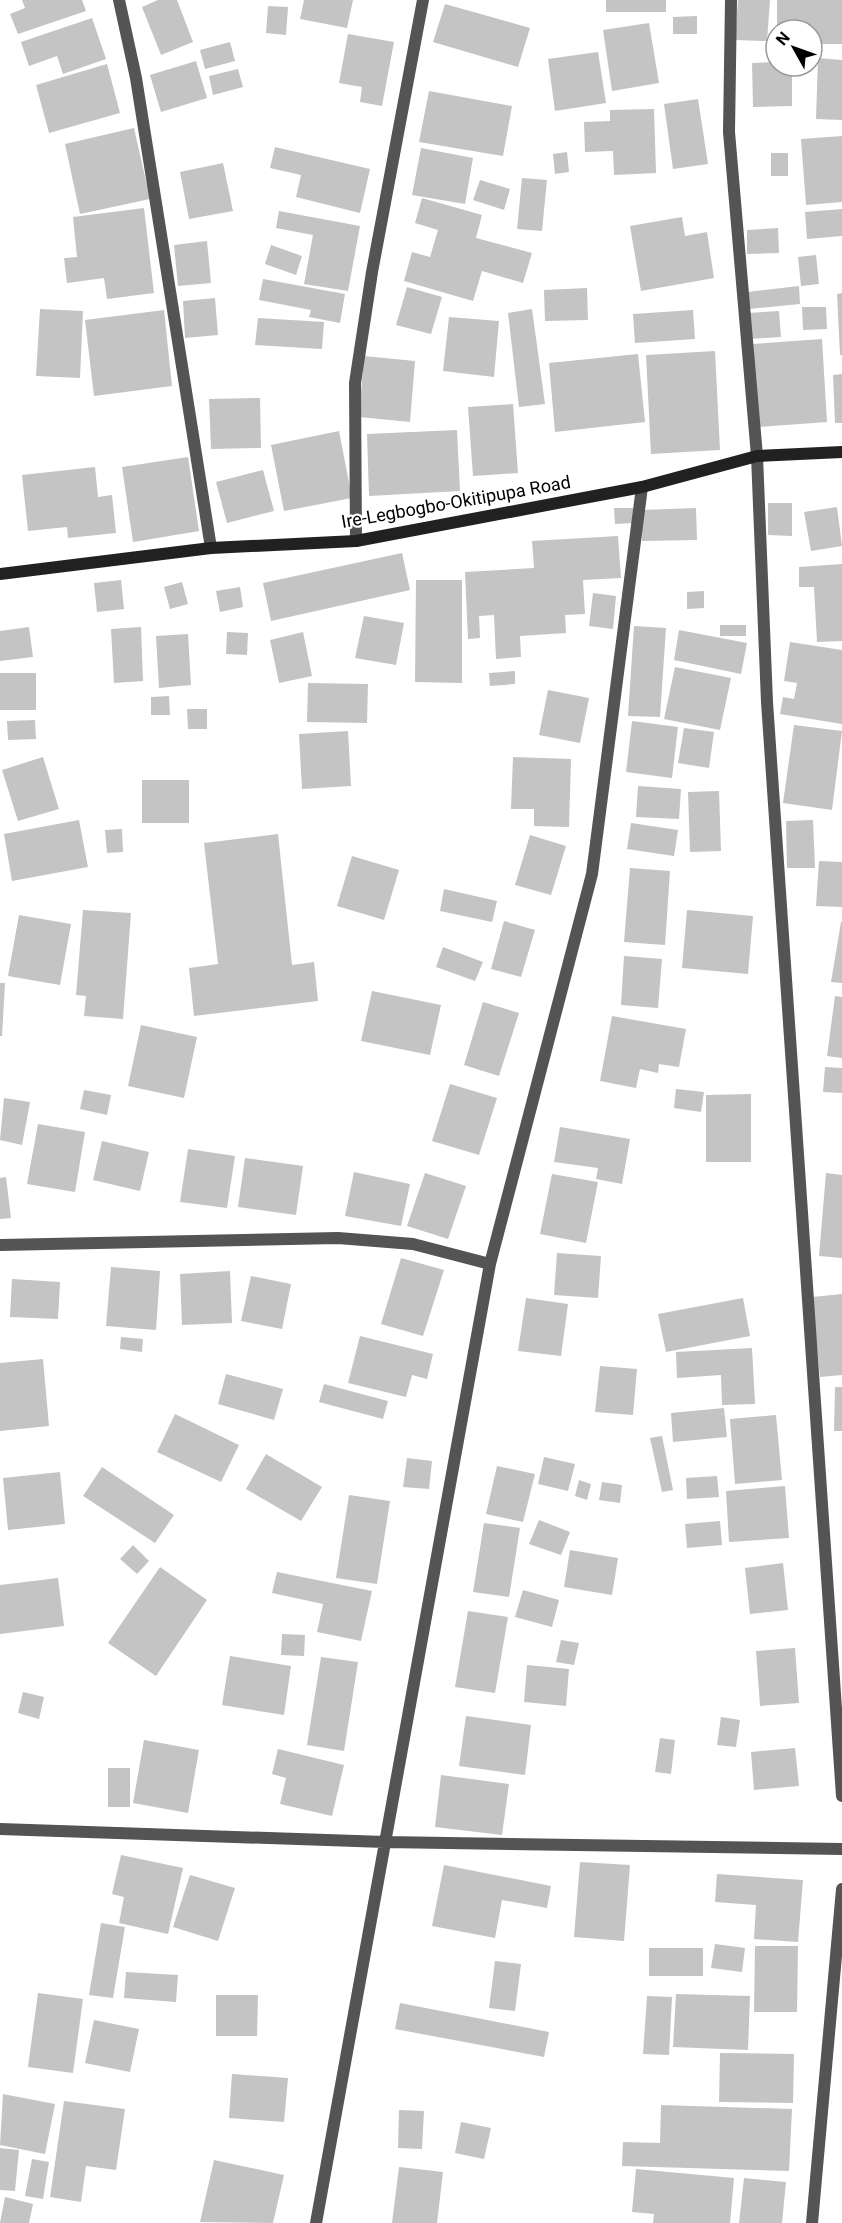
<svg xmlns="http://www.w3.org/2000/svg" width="842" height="2223" font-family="Roboto,sans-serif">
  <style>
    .building { fill: #c4c4c4 }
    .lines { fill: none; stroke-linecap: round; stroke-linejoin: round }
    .street { stroke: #545454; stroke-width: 12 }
    .secondary { stroke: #212121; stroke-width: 12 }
    .labels { text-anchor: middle; stroke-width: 4.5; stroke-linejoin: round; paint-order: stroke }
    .street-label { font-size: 18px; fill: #000; stroke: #fff }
  </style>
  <rect width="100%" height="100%" fill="#fff"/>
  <path class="building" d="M22 0H82L86 11 18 34 10 14 25 8Z
    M158 0H177L193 42 161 55 142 7Z
    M304 0H353L347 28 300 19Z
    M606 0H666V12H606Z
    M738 0H770L767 41 735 40Z
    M777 0H842V44H812V30H777Z
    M445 4 530 28 518 67 433 42Z
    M268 6 288 7 286 35 266 33Z
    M697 16V34H673V17Z
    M92 18 106 59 63 74 57 56 29 66 21 42Z
    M649 23 659 83 612 91 603 30Z
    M348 34 394 42 382 106 360 102 362 87 339 83Z
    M230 42 235 61 205 69 200 50Z
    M598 52 606 103 555 111 548 59Z
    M818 58 842 60V120L816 119Z
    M196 61 207 98 161 112 150 75Z
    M776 62V66H792V106L753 107 752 63Z
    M107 64 120 113 49 133 36 85Z
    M238 69 243 87 213 95 209 76Z
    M429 91 512 106 503 156 419 142Z
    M698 99 708 164 673 169 664 104Z
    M654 109 656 173 614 175 613 151 585 152 584 122 610 121V110Z
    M134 128 150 199 80 214 65 144Z
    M842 136V202L806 205 801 139Z
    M275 147 370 169 360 213 296 197 301 175 270 168Z
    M421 148 473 158 465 204 412 195Z
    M567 152 569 172 555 174 553 154Z
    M771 153H788V176H771Z
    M223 163 233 211 189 219 180 172Z
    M522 178 547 180 542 231 517 229Z
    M480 180 510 189 504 210 473 200Z
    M422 198 482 215 476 238 532 253 523 283 482 271 473 301 404 281 412 252 430 257 438 230 415 223Z
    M144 208 154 293 107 299 104 278 67 283 64 258 77 257 73 217Z
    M842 209V236L807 239 805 212Z
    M279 211 360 226 348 291 304 284 313 235 276 228Z
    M682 217 685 236 707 232 714 278 641 291 630 226Z
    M778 228 779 253 747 254V230Z
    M207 241 211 283 178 286 174 245Z
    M271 245 302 256 296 275 265 264Z
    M816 255 819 284 801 286 798 257Z
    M263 279 345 294 340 323 309 317 311 310 259 300Z
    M799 286 800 304 749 309 748 292Z
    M407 287 442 297 431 334 396 325Z
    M587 288 588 320 545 321 544 290Z
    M842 293V355H840L837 294Z
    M215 298 218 335 185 338 183 301Z
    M802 307H826L827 329 803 330Z
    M40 309 83 311 80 378 36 376Z
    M532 309 545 404 519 407 508 313Z
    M164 310 172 386 94 396 85 320Z
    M693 310 695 339 635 343 633 314Z
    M779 311 781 337 750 339 748 313Z
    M449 317 499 321 494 377 443 371Z
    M258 318 324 322 322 349 255 345Z
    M822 339 827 422 758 427 753 344Z
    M715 351 720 450 651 454 646 355Z
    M638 354 645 422 555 432 549 363Z
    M364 356 415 361 410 422 359 417Z
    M842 374V423H835L833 375Z
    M260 398 261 448 211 449 209 399Z
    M513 404 518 473 473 476 468 407Z
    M457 430 460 491 369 496 367 434Z
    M339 431 352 498 284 511 271 445Z
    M188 457 199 531 133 542 122 467Z
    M95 467 98 497 112 495 116 533 68 538 67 527 28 531 22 475Z
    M263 470 274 511 227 523 216 482Z
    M768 503H792V536L768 535Z
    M837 507 842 546 811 551 804 512Z
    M614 508H634L633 523 615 524Z
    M696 508 697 540 642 541 641 510Z
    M618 536 621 578 583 580 585 614 565 615 566 633 520 636 521 657 496 659 494 615 479 616 480 638 468 639 465 572 534 568 532 541Z
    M402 553 410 590 271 621 263 583Z
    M842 564V641L817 642 814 587H799V567Z
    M121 580 124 609 97 612 94 583Z
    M416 580H462V683L415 682Z
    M182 582 188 604 170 609 164 587Z
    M240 587 243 607 220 612 216 591Z
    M704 591V608L687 609V592Z
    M593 593 616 596 613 629 589 626Z
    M364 616 404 623 396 665 355 658Z
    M720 625H746V636H720Z
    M634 626 666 628 660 717 628 716Z
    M29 627 33 657 0 661V631Z
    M141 627 143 681 114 683 111 629Z
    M679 630 747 643 741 674 674 660Z
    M227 632 248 633 247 655 226 654Z
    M303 632 312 676 279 683 270 640Z
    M188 634 191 685 159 688 156 636Z
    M790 642 842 650V724L780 714 783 697 794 699 797 683 784 681Z
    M675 667 731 678 720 730 664 719Z
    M515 671V684L490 686 489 673Z
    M0 673H36V710H0Z
    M308 683 368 684 367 723 307 722Z
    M548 690 589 698 580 743 539 735Z
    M169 696 170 715H151V697Z
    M187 709H207V729H188Z
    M35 720 36 739 8 740 7 721Z
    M632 721 678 727 672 778 626 772Z
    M794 725 842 731 832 810 783 803Z
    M684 728 714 732 709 768 678 763Z
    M348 731 351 786 302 789 299 734Z
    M43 757 59 809 18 821 2 770Z
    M513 757 571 759 569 827 534 826V809H511Z
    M142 780H189V823H142Z
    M638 786 681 789 679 819 636 817Z
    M719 791 721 851 690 852 688 792Z
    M79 820 88 867 12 881 4 834Z
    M813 820 815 868H787L786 821Z
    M631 823 678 830 674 856 627 849Z
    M122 829 123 852 107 853 105 830Z
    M278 834 292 965 314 962 318 1001 194 1016 189 968 218 964 204 843Z
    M530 835 566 846 551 895 515 885Z
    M352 856 399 870 384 920 337 906Z
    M819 861 842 862V907L816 906Z
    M630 868 670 871 665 945 624 942Z
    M444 889 497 901 492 922 440 911Z
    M83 910 131 913 123 1019 84 1016 86 996 76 995Z
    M687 910 753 916 748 974 682 968Z
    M19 915 71 924 60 985 8 976Z
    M504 921 535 930 521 977 491 969Z
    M841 922H842V983L831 982Z
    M443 947 483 962 475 981 436 967Z
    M624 956 662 959 658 1008 621 1005Z
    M0 983H5L2 1036H0Z
    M372 991 441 1005 430 1055 361 1041Z
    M835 996 842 997V1058L827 1056Z
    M483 1002 519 1013 499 1076 464 1065Z
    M612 1016 686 1029 679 1067 659 1064 658 1073 640 1069 636 1088 600 1081Z
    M141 1025 197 1037 184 1098 128 1086Z
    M825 1067 842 1068V1093L823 1092Z
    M450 1084 497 1098 479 1155 432 1141Z
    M676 1089 704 1092 701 1112 674 1108Z
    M84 1090 111 1095 107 1115 80 1109Z
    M751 1094V1162H706V1095Z
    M4 1098 30 1102 22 1145 0 1140Z
    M38 1124 85 1132 75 1192 27 1184Z
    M560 1127 630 1139 622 1184 596 1179 598 1168 554 1162Z
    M102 1141 149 1152 140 1191 93 1180Z
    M188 1149 235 1156 227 1208 180 1202Z
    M245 1158 303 1166 296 1215 238 1207Z
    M354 1172 410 1184 401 1226 345 1216Z
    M425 1173 466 1186 448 1239 407 1226Z
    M826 1173 842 1175V1258L819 1256Z
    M552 1174 598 1182 586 1243 540 1234Z
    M6 1177 11 1218 0 1219V1178Z
    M557 1253 601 1256 598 1298 554 1295Z
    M401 1258 444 1270 423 1336 381 1324Z
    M111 1267 160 1271 156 1330 106 1326Z
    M230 1271 232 1323 182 1325 180 1274Z
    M251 1276 291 1284 282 1329 241 1321Z
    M12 1279 60 1282 58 1319 10 1317Z
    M842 1294V1375L820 1377 812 1297Z
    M526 1298 568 1304 561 1356 518 1351Z
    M743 1298 750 1336 666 1352 658 1314Z
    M360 1336 433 1354 427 1379 412 1375 406 1397 348 1383Z
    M121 1337 143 1339 142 1352 120 1349Z
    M752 1348 755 1404 722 1405 721 1375 677 1378 676 1352Z
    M43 1359 49 1426 0 1431V1363Z
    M600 1366 637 1369 633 1415 595 1412Z
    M226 1374 283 1389 274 1420 218 1404Z
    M324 1384 388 1401 383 1419 319 1402Z
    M835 1387H842V1431H834Z
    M724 1408 727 1437 673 1442 671 1413Z
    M175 1414 239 1445 221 1482 157 1452Z
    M776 1415 782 1480 735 1484 730 1419Z
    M662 1436 673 1490 662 1492 650 1438Z
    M266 1454 322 1487 301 1521 246 1489Z
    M544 1457 575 1464 568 1491 538 1484Z
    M407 1458 432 1461 429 1489 403 1487Z
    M497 1466 535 1474 523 1522 486 1514Z
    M102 1467 174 1515 155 1543 83 1496Z
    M60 1472 65 1524 8 1530 3 1478Z
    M717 1476 719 1497 687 1499 686 1478Z
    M579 1480 591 1484 587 1500 575 1496Z
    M602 1482 622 1485 620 1503 599 1500Z
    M785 1486 789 1538 729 1542 726 1491Z
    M349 1495 390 1501 377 1584 336 1578Z
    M539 1520 570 1532 561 1555 529 1544Z
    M720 1521 722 1545 687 1548 685 1524Z
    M484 1523 520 1528 509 1597 473 1592Z
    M133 1545 149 1561 137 1574 120 1559Z
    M570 1550 618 1558 612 1595 564 1587Z
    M783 1563 788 1610 750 1614 745 1568Z
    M160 1567 207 1600 156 1676 108 1643Z
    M277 1572 372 1591 361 1641 317 1632 323 1604 272 1593Z
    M58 1578 64 1626 0 1634V1585Z
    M523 1590 559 1600 552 1627 515 1617Z
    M468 1611 508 1617 495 1693 455 1687Z
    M282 1634 305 1635 304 1656 281 1655Z
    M561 1640 579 1643 574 1665 556 1662Z
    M795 1648 799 1703 760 1706 756 1651Z
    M230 1656 291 1666 284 1715 222 1705Z
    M321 1657 358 1662 344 1751 307 1745Z
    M527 1665 569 1669 566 1706 524 1702Z
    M23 1692 44 1697 39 1719 18 1713Z
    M466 1716 531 1725 525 1775 459 1766Z
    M721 1717 740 1720 736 1747 717 1745Z
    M660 1738 675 1740 671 1774 655 1772Z
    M144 1740 199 1750 188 1813 133 1803Z
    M795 1748 799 1786 754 1790 751 1752Z
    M278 1749 344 1765 332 1816 280 1804 286 1778 272 1774Z
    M108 1768H130V1807H108Z
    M441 1775 509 1784 502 1835 435 1827Z
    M121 1855 183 1868 168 1934 119 1923 124 1897 112 1894Z
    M580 1862 630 1865 624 1941 574 1937Z
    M444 1865 551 1886 547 1908 502 1900 495 1938 432 1926Z
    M717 1874 803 1880 798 1942 754 1939 756 1905 715 1902Z
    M190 1875 235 1888 218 1941 173 1927Z
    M101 1923 125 1927 113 1998 89 1995Z
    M715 1944 745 1948 742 1972 711 1968Z
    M755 1946H798L797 2012H754Z
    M649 1948H703V1976H649Z
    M495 1961 521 1964 515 2011 489 2008Z
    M126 1972 178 1975 176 2002 124 1998Z
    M38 1993 83 1999 73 2073 28 2067Z
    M676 1994 750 1996 748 2050 673 2047Z
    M216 1995H258L257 2036H216Z
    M647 1996 672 1997 669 2055 643 2054Z
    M400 2003 549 2032 544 2057 395 2029Z
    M94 2020 139 2029 130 2072 85 2063Z
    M720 2053 794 2054 793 2103 719 2102Z
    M232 2074 288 2078 284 2122 229 2118Z
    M3 2094 55 2104 45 2154 0 2145Z
    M64 2101 125 2109 116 2170 86 2166 81 2202 50 2197Z
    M661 2105 792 2109 789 2171 622 2166 623 2142 660 2143Z
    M399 2110 424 2111 422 2149 398 2148Z
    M461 2122 491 2128 484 2159 455 2153Z
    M0 2148 19 2150 15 2191 0 2190Z
    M32 2159 49 2162 43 2199 25 2196Z
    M214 2160 284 2175 273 2223 200 2222Z
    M399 2167 443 2172 437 2223H392Z
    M636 2169 734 2178 730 2223H653L654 2214 632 2212Z
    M744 2178 786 2182 782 2223H739Z
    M5 2197 33 2204 29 2223H0Z"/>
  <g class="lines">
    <path class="street" d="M119 0 136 78 211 548
      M731 0 729 132 757 456 767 702 842 1796
      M356 541 355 383 372 272 423 0
      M0 1245 338 1238 413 1244 490 1264
      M0 1829 385 1842 842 1849
      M316 2223 490 1264 592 874 642 487
      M812 2223 842 1889"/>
    <path class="secondary" d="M0 574 211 548 356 541 642 487 757 456 842 452"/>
  </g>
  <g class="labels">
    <g class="street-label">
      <text transform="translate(456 502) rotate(-10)" y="6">Ire-Legbogbo-Okitipupa Road</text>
    </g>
  </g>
  <g transform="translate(794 48) rotate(310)"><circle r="28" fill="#ffffff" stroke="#999999" stroke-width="1.5"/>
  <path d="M0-4.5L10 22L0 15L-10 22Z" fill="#000000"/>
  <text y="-9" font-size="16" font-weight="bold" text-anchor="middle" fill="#000000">N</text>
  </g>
</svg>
